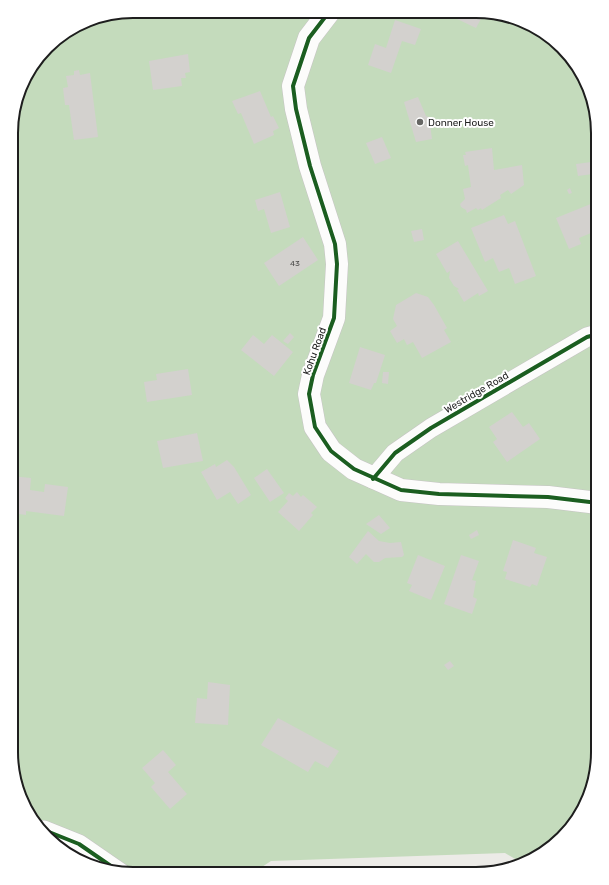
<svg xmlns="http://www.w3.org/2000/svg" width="609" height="885" font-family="Rubik,sans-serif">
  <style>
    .forest { fill: #c4dbbc }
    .building { fill: #d3d1ce }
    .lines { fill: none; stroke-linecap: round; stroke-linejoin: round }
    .minor-casing { stroke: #c5c4c3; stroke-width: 20 }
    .tertiary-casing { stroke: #c5c4c3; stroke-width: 23 }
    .minor { stroke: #fcfcfb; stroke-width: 19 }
    .tertiary { stroke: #fcfcfb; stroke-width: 22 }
    .cycleway-casing { stroke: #fff; stroke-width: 6 }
    .cycleway { stroke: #1b5e20; stroke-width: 4 }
    .poi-dot { fill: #666664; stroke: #fff; stroke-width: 1.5 }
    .labels { text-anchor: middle; stroke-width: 4; stroke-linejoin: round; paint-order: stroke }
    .number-label { font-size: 8px; fill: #4b4b4a }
    .poi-label { font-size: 10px; fill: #1e1e1e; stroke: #fff; text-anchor: start }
    .street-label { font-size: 10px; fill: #1e1e1e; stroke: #fff }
    .rim { fill: none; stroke: #1e1e1e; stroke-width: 2 }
  </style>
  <rect width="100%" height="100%" fill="#ecebe7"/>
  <path class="forest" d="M133 11 492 12 550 36 586 79 598 132V761L577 820 530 862 522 863 505 853 271 861 253 873H117L59 849 23 806 11 753 12 117 27 72 53 41 93 18Z"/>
  <path class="building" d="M455 12H489L486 18 482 17 476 28 453 17Z
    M395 20 421 29 415 45 402 41 391 73 368 65 375 44 386 48Z
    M188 54 190 72 185 73 186 78H181L182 86 153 90 149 61Z
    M79 70 80 75 90 73 98 137 74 140 69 105H65L63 88 68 87 66 76 74 75V71Z
    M260 91 271 117 273 116 279 128 273 131 274 135 254 144 241 113 238 114 232 101Z
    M418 97 426 116 429 117 432 139 416 142 404 102Z
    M382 137 391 158 375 164 366 143Z
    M492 148 494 170 522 165 524 185 511 194 508 190 500 195 501 198 482 210 481 208 478 210 476 208 467 213 466 210 461 207 460 204 465 199 463 189 471 187 468 165 465 166 463 155H466L465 152Z
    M591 162 593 174 578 176 576 164Z
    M570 188 572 193 569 194 567 190Z
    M280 192 290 227 271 233 264 209 258 211 255 200Z
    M598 201V230L579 238 581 244 569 249 556 218Z
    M504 215 508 224 515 221 536 276 515 284 509 268 499 272 493 258 485 262 471 228Z
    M422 229 424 240 414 242 411 231Z
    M303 237 318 260 279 286 264 263Z
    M458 241 488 291 479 296 478 293 464 302 457 290 459 289 454 286 449 278 450 271 447 273 436 254Z
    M416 293 428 297 434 305 447 328 444 330 451 342 422 358 413 342 407 345 404 339 397 343 390 331 397 326 393 319 396 305Z
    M290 333 294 337 288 344 283 341Z
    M253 335 264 344 272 335 293 352 274 376 241 350Z
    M360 347 385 355 376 383H374L371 390 349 383Z
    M188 369 192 395 147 402 144 382 157 380 156 374Z
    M383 372H389L388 384 382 383Z
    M512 412 523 427 529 423 540 439 507 462 493 442 497 439 489 427Z
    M197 433 203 461 163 468 157 441Z
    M227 460 234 467 251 495 238 504 230 492 217 500 201 472 215 464 216 467Z
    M267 469 284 493 270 502 254 478Z
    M11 476 31 478 30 490 44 492 45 484 68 487 64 516 26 511V515L11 513Z
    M297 492 301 497 303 495 317 507 311 513 313 515 299 531 278 512 288 501 285 498 289 493 293 496Z
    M379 515 390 528 381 534 366 524Z
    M477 530 479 535 471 539 469 535Z
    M368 531 379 541 390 543 401 542 404 555 402 557 385 558 379 562H374L366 554 357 564 349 557Z
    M513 540 536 548 534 553 547 557 537 586 532 584 530 587 505 579 507 572 503 571Z
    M418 555 445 566 431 600 409 591 412 585 407 583Z
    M461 555 479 561 472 580 476 581 473 597 477 599 472 614 444 604Z
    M450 661 454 666 448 670 444 665Z
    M208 682 230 685 228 725 195 723 197 698 207 699Z
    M278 718 339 751 328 768 315 761 308 772 261 745Z
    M163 750 176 765 168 772 187 794 170 809 151 787 155 783 142 768Z"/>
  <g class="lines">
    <defs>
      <path id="minor" d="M373 479 395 453 431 428 587 337 598 334
        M44 830 79 844 121 873"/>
      <path id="tertiary" d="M329 12 309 38 293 86 296 109 310 166 335 244 337 264 334 318 313 375 309 394 315 427 331 451 354 469 401 490 439 494 548 497 598 503"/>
    </defs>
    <use href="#minor" class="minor-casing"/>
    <use href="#tertiary" class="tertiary-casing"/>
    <use href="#minor" class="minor"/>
    <use href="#tertiary" class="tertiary"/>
    <defs>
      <path id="cycleway" d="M329 12 309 38 293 86 296 109 310 166 335 244 337 264 334 318 313 375 309 394 315 427 331 451 354 469 401 490 439 494 548 497 598 503
        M373 479 395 453 431 428 587 337 598 334
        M44 830 79 844 121 873"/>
    </defs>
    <use href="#cycleway" class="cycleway-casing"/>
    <use href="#cycleway" class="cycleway"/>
  </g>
  <circle class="poi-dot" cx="420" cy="122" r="4"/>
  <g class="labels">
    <g class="number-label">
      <text x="295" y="266">43</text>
    </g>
    <g class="poi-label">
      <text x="428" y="126">Donner House</text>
    </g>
    <g class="street-label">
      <text transform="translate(314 351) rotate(-70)" y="4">Kohu Road</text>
      <text transform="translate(476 392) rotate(-30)" y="4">Westridge Road</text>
    </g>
  </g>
  <path d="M0 0H609V885H0ZM133 18H476A115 115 0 0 1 591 133V752A115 115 0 0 1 476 867H133A115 115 0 0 1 18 752V133A115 115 0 0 1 133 18Z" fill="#fff" fill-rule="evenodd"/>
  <path class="rim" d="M133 18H476A115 115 0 0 1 591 133V752A115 115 0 0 1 476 867H133A115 115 0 0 1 18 752V133A115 115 0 0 1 133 18Z"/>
</svg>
